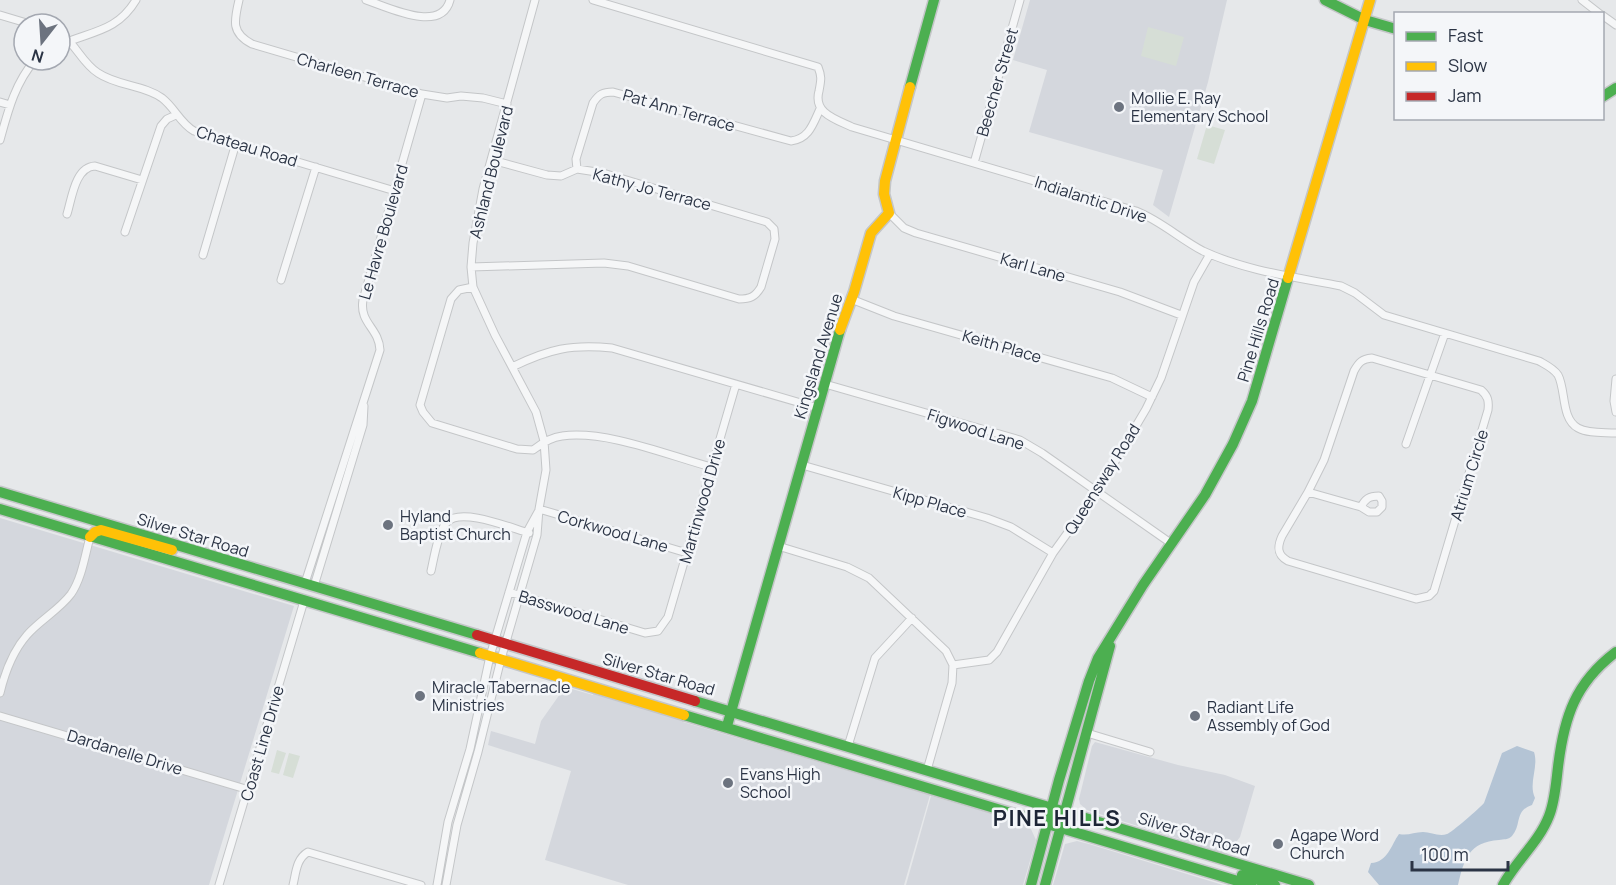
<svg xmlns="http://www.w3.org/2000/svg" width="1616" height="885" font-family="Manrope,sans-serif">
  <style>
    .built { fill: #d4d7dd }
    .green { fill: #d6ded6 }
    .water { fill: #b4c4d5 }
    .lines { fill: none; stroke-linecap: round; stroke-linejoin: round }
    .street-casing { stroke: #c4c6c8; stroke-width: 9 }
    .fast-casing { stroke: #c4c6c8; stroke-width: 13 }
    .slow-casing { stroke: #c4c6c8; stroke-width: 13 }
    .jam-casing { stroke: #c4c6c8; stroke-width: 13 }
    .street { stroke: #f5f6f7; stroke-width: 7 }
    .fast { stroke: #4caf50; stroke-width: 10 }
    .slow { stroke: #ffc107; stroke-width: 10 }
    .jam { stroke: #c62828; stroke-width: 10 }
    .poi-dot { fill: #6c737f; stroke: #f4f6f9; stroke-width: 2 }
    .labels { text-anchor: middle; stroke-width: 5; stroke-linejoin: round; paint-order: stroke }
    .street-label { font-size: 16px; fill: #2b3445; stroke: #f4f6f9 }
    .poi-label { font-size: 16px; fill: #2b3445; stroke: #f4f6f9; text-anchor: start }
    .district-label { font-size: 22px; font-weight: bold; letter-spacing: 1.5px; fill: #1d2536; stroke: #f4f6f9 }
  </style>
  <rect width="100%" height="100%" fill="#e6e8ea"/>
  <path class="built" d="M1030 0H1227L1208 82 1169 217 1153 205 1163 170 1029 132 1047 70 1013 60Z
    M0 518 294 606 209 885H0Z
    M565 687 593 695 594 692 684 719 683 722 930 795 904 885H628L545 860 571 771 488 745 491 731 535 744 541 721Z
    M1095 742 1178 765 1225 775 1255 786 1240 837 1227 854 1087 810 1080 804 1079 799 1092 746Z
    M931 796 1021 822 1030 827 1036 840 1023 885H906Z
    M1077 841 1089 844 1223 885H1053L1065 844Z"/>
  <path class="green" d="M1148 27 1184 37 1176 66 1141 56Z
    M1207 125 1225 130 1214 164 1197 159Z
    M277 750 286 753 279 774 271 772Z
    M289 753 300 756 293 778 283 775Z"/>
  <path class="water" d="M1517 746 1534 752C1539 767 1528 783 1535 798L1532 805C1514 811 1522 825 1512 836 1508 840 1504 839 1499 840 1469 842 1464 859 1458 885H1379L1368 872 1371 863C1388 862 1391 845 1399 834 1408 836 1414 832 1423 832 1431 832 1439 837 1447 834 1450 834 1481 807 1484 803L1502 753Z"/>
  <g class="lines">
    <defs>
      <path id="street" d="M239 0C234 21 231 33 252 44L422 94 447 98 461 96 483 98 507 104
        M366 0C388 7 441 34 450 0
        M593 0 818 67C822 77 821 80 819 91 813 113 835 119 852 127L1136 211C1161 221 1180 239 1203 251 1246 271 1295 277 1341 286L1355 293 1384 315 1539 361C1546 365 1553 368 1558 375 1566 390 1561 419 1578 428 1589 434 1604 432 1616 433
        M1582 0 1600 14
        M0 15 30 24
        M1602 15 1616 25
        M60 33C76 44 82 63 98 73 117 86 144 85 162 98 175 108 180 123 194 131L395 191
        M60 45C91 31 117 32 136 0
        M0 102 10 105
        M0 140C8 111 15 83 35 60
        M974 163 1020 0
        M577 169 576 159 593 103C599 94 603 92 613 92L791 141C809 139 813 124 820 109
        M889 213 904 228 916 233 1120 292 1181 315
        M67 214C72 198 75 167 95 166L142 180
        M125 232 161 126 167 119 176 115
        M203 255 236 143
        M471 267 604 263 628 266 739 299C750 299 755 297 761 287L775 239 774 229 767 222 603 173 577 169 561 176 547 175 492 160
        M281 280 316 167
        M473 287 459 290 451 299 420 405 423 412 432 423 517 449 533 450C542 443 551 437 562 436 607 430 667 455 711 467
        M851 299 894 316 1112 378 1152 397
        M1372 358 1481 390C1488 396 1489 401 1488 410L1434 591 1429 596 1416 599 1288 561C1277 555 1277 547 1282 536L1308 492 1324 460 1354 371C1359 362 1362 359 1372 358Z
        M512 367C549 349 571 344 612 348L818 408
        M1616 379 1614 401 1616 412
        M825 384 1020 440 1042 453 1172 544
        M1406 444 1445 333
        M802 465 987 518 1011 527 1053 553
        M1308 492 1361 507 1369 512H1377L1382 507V501L1379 496C1369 496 1365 499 1361 507
        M539 509 687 553
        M778 546 847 567 869 578 946 651 953 665 952 683 927 770
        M431 571C434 558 438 531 447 522 461 507 511 528 529 533
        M305 583 380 350C379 328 359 323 363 300L422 94
        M314 586 363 425 364 406
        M509 592 645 633 658 631 668 617 736 384
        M953 665 989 660 997 652 1053 553 1097 492 1146 409 1161 378 1194 282 1210 254
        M0 693C5 672 12 652 27 635 40 620 59 610 71 594 82 578 85 555 90 537
        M0 716 249 790
        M1087 733 1150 752
        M848 746 875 658 912 618
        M219 885 304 601
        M293 885C296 873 296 859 308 852L421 885
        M437 885 448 822 470 749 490 656 527 532 538 512
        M446 885 457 825 478 752 501 659 537 535 539 509 546 470 544 441 536 412 495 335 473 287 471 267 473 243 483 189 535 0"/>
      <path id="fast" d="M1325 0 1365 20 1396 29
        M910 87 934 0
        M1602 97 1616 88
        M0 492 477 635
        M0 509 480 653
        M695 701 1309 885
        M684 715 1251 885
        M727 726 840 330
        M1242 875 1275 885
        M1031 885 1059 780 1089 681 1098 658 1143 585 1205 495 1233 444 1252 401 1288 278
        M1045 885 1110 646
        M1503 885C1516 861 1539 842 1549 816 1555 801 1556 783 1558 767 1564 717 1575 683 1616 652"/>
      <path id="slow" d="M1288 278 1370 0
        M840 330 854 292 871 233 889 213 884 194 885 181 910 87
        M90 537 95 532 101 530 172 550
        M480 653 684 715"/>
      <path id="jam" d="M477 635 695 701"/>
    </defs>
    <use href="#street" class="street-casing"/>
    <use href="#fast" class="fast-casing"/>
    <use href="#slow" class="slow-casing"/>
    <use href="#jam" class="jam-casing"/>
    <use href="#street" class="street"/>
    <use href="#fast" class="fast"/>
    <use href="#slow" class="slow"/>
    <use href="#jam" class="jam"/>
  </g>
  <g class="poi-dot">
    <circle cx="1119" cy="107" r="6"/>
    <circle cx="388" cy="525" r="6"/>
    <circle cx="420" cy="696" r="6"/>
    <circle cx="1195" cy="716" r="6"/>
    <circle cx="728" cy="783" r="6"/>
    <circle cx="1278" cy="844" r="6"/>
  </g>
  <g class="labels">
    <g class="street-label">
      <text transform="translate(358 75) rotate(16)" y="6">Charleen Terrace</text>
      <text transform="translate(997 82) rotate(-74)" y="6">Beecher Street</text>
      <text transform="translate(679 110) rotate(16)" y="6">Pat Ann Terrace</text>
      <text transform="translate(247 146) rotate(17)" y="6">Chateau Road</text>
      <text transform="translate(491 172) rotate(-76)" y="6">Ashland Boulevard</text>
      <text transform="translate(652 189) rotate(15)" y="6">Kathy Jo Terrace</text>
      <text transform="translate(1091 199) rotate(18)" y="6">Indialantic Drive</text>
      <text transform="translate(383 232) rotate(-74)" y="6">Le Havre Boulevard</text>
      <text transform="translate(1033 267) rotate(16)" y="6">Karl Lane</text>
      <text transform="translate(1258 330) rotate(-73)" y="6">Pine Hills Road</text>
      <text transform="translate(1002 346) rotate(16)" y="6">Keith Place</text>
      <text transform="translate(818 356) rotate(-73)" y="6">Kingsland Avenue</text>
      <text transform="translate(976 429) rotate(18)" y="6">Figwood Lane</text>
      <text transform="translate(1469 475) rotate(-73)" y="6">Atrium Circle</text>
      <text transform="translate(1102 479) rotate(-58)" y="6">Queensway Road</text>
      <text transform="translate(702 501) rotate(-74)" y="6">Martinwood Drive</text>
      <text transform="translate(930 502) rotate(16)" y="6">Kipp Place</text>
      <text transform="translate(613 531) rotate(16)" y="6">Corkwood Lane</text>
      <text transform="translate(193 535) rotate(17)" y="6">Silver Star Road</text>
      <text transform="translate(574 612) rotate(17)" y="6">Basswood Lane</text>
      <text transform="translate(659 674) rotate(16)" y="6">Silver Star Road</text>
      <text transform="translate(262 743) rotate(-74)" y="6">Coast Line Drive</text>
      <text transform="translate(125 752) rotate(17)" y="6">Dardanelle Drive</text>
      <text transform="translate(1194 834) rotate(17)" y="6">Silver Star Road</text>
    </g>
    <g class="poi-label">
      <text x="1131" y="104">Mollie E. Ray<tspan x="1131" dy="18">Elementary School</tspan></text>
      <text x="400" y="522">Hyland<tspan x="400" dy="18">Baptist Church</tspan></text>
      <text x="432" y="693">Miracle Tabernacle<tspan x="432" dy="18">Ministries</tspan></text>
      <text x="1207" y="713">Radiant Life<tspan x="1207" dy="18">Assembly of God</tspan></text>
      <text x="740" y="780">Evans High<tspan x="740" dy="18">School</tspan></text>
      <text x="1290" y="841">Agape Word<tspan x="1290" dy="18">Church</tspan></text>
    </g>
    <g class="district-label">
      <text x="1057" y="826">PINE HILLS</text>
    </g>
  </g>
  <rect x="1394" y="12" width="210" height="108" fill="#f4f6f9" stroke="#a4a8b1" stroke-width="1.5"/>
  <rect x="1406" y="32" width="30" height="9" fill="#4caf50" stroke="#a4a8b1" stroke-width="1.5"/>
  <text x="1448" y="42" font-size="18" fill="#2b3445">Fast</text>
  <rect x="1406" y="62" width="30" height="9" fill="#ffc107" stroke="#a4a8b1" stroke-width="1.5"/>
  <text x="1448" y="72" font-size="18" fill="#2b3445">Slow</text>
  <rect x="1406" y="92" width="30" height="9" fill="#c62828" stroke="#a4a8b1" stroke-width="1.5"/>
  <text x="1448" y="102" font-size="18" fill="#2b3445">Jam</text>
  <g transform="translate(42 42) rotate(197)"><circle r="28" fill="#f4f6f9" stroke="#a4a8b1" stroke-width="1.5"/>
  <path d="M0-4.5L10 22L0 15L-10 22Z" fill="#6c737f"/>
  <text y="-9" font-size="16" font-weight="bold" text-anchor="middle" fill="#2b3445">N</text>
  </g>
  <path d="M1412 861v9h96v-9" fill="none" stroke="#2b3445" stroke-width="3"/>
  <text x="1421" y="861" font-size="18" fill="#2b3445" stroke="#f4f6f9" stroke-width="4.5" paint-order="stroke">100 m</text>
</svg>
